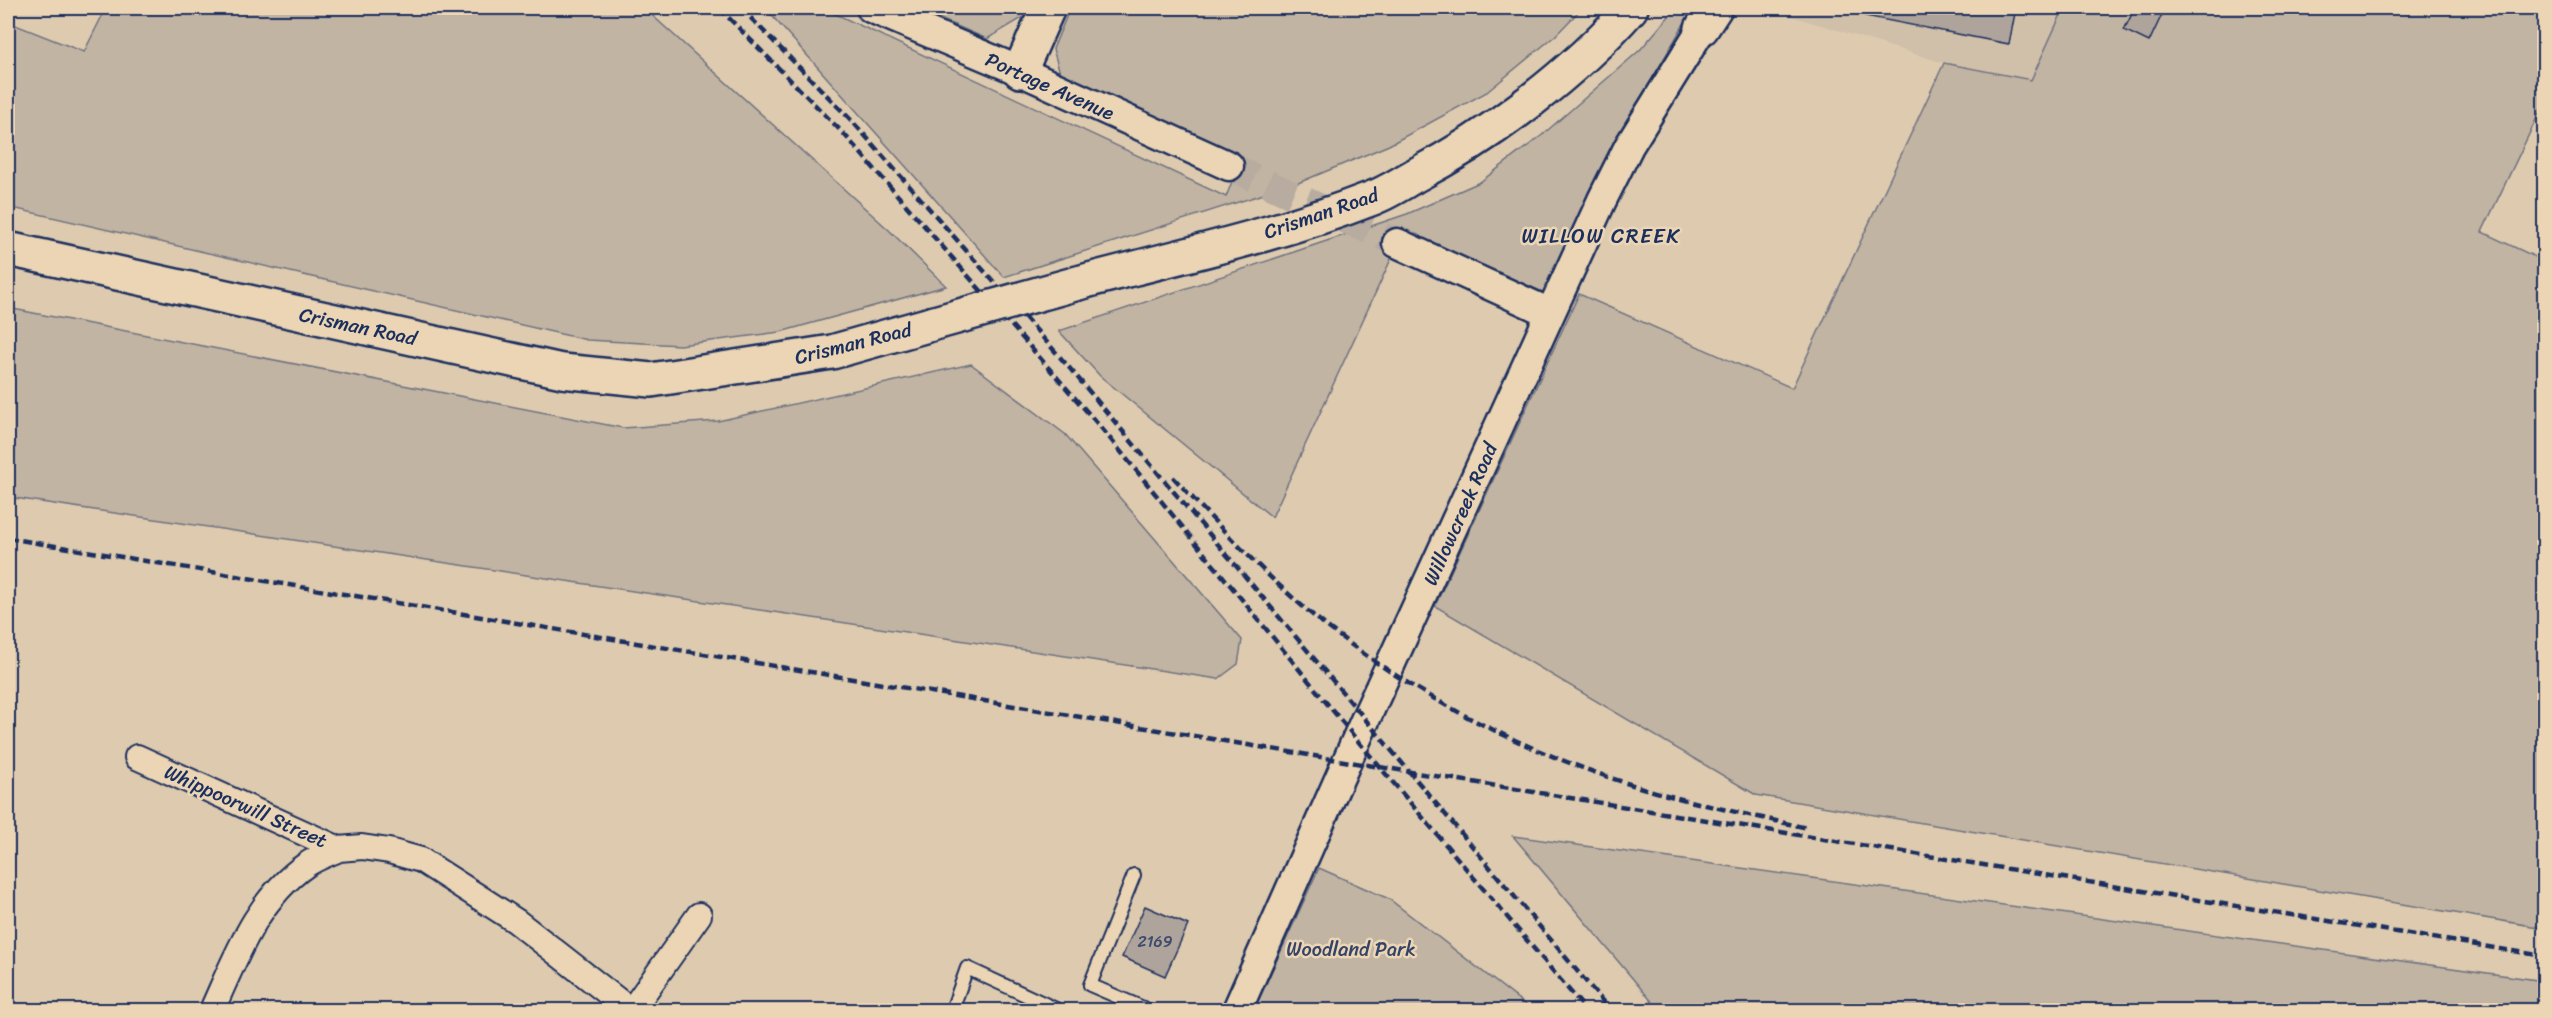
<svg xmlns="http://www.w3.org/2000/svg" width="2552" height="1018" font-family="Sriracha,sans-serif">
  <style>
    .built { fill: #d0bfa9 }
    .green { fill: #c2b4a3; stroke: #6e7280; stroke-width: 1.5 }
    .building { fill: #aea49b; stroke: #1b2f5e; stroke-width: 1.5 }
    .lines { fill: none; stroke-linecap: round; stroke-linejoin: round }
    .tertiary-tunnel { stroke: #b7ac9f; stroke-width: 28; stroke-dasharray: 28 14; stroke-linecap: butt }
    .service-casing { stroke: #1b2f5e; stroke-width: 16 }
    .minor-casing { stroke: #1b2f5e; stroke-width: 28 }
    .tertiary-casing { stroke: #1b2f5e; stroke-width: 33 }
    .primary-casing { stroke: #1b2f5e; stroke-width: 38 }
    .service { stroke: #ebd5b4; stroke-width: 12 }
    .minor { stroke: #ebd5b4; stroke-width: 24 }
    .tertiary { stroke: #ebd5b4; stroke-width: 28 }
    .primary { stroke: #ebd5b4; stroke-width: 33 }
    .rail { stroke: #1b2f5e; stroke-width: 4.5; stroke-dasharray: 9 4.5; stroke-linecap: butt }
    .primary-bridge-casing { stroke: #1b2f5e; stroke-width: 38; stroke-linecap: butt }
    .primary-bridge { stroke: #ebd5b4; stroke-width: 33 }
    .labels { text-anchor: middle; stroke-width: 5; stroke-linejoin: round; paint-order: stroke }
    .number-label { font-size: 16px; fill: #404c6d }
    .street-label { font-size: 20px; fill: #1b2f5e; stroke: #ebd5b4 }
    .park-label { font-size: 20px; fill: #344368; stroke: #ebd5b4 }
    .neighbourhood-label { font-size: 21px; letter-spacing: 1.5px; fill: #1b2f5e; stroke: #ebd5b4 }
  </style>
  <rect width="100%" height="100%" fill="#decbaf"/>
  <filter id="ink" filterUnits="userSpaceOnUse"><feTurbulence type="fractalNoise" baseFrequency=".0167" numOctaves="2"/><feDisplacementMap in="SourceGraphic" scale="12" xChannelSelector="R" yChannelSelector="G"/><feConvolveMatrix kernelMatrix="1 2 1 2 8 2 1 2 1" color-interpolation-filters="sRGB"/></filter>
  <g filter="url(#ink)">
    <path class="built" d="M1765 8H2064L2031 80 1944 63Z"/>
    <path class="green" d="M106 8H644L889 230 946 286 780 332 680 345 587 340 8 207V22L84 52Z
      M765 8H823L1226 197 1241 159 1060 73 1053 49 1070 8H1582L1556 35 1487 92 1389 145 1298 183 1004 277Z
      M915 8H1028L1024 17 987 39Z
      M1676 8H1693L1601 168 1545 293 1404 231 1272 517 1100 376 1059 331 1407 214 1480 182 1541 136 1640 50Z
      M2064 8H2544V103L2482 232 2544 261V928L1756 795 1435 606 1579 294 1792 388 1944 63 2031 80Z
      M8 308 623 428 718 421 971 364 1065 434 1242 640 1238 664 1218 679 8 497Z
      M1513 836 2544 981V1010H1659Z
      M1319 868 1389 899 1532 1010H1254Z"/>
    <path class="building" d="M1866 8H2016L2009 44 1865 16Z
      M2135 8H2165L2149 42 2124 30Z
      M1145 906 1188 925 1165 976 1122 957Z"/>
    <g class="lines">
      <path class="tertiary-tunnel" d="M1229 166 1397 243"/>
      <defs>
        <path id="service" d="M1134 875 1090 985 1148 1010
          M952 1010 967 968 1058 1010"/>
        <path id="minor" d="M137 757 339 849 362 847 389 851 421 860 516 921 630 1010
          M212 1010C236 957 256 900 306 865 316 858 328 854 339 849
          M632 1010 699 915"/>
        <path id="tertiary" d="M871 8 1020 71 1229 166
          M1397 243 1550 313
          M1237 1010 1366 718 1602 200 1629 146 1702 28"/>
        <path id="primary" d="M1702 28 1715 8
          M1020 71 1048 8
          M8 249 562 371 651 380 832 352 931 324
          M1078 283C1175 257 1275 236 1370 199 1385 194 1400 184 1414 176 1491 136 1574 73 1631 8"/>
      </defs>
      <use href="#service" class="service-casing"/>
      <use href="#minor" class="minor-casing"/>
      <use href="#tertiary" class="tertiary-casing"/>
      <use href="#primary" class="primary-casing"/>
      <use href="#service" class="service"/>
      <use href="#minor" class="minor"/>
      <use href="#tertiary" class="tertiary"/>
      <use href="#primary" class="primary"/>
      <path class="rail" d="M719 8 843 133 1103 430 1357 740 1586 1010
        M741 8 853 122 1067 365 1610 1010
        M1173 477C1216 523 1260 570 1308 611 1405 692 1519 750 1639 787 1694 804 1751 815 1807 828
        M8 538 1380 767 2544 956"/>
      <defs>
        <path id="primary-bridge" d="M931 324 1078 283"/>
      </defs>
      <use href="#primary-bridge" class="primary-bridge-casing"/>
      <use href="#primary-bridge" class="primary-bridge"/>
    </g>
  </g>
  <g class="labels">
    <g class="number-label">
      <text x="1155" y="947">2169</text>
    </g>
    <g class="street-label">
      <text transform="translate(1050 86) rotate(24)" y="7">Portage Avenue</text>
      <text transform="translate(1321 213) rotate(-19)" y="7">Crisman Road</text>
      <text transform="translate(358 326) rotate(12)" y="7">Crisman Road</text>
      <text transform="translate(853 343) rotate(-14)" y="7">Crisman Road</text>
      <text transform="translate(1460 514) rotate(-66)" y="7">Willowcreek Road</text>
      <text transform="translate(246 806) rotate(24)" y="7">Whippoorwill Street</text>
    </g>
    <g class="park-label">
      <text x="1351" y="956">Woodland Park</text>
    </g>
    <g class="neighbourhood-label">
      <text x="1601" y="243">WILLOW CREEK</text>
    </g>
  </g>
  <rect width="2552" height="1018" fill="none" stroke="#ebd5b4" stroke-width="30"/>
  <rect x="15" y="15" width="2522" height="988" fill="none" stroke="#1b2f5e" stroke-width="2" filter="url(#ink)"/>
</svg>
